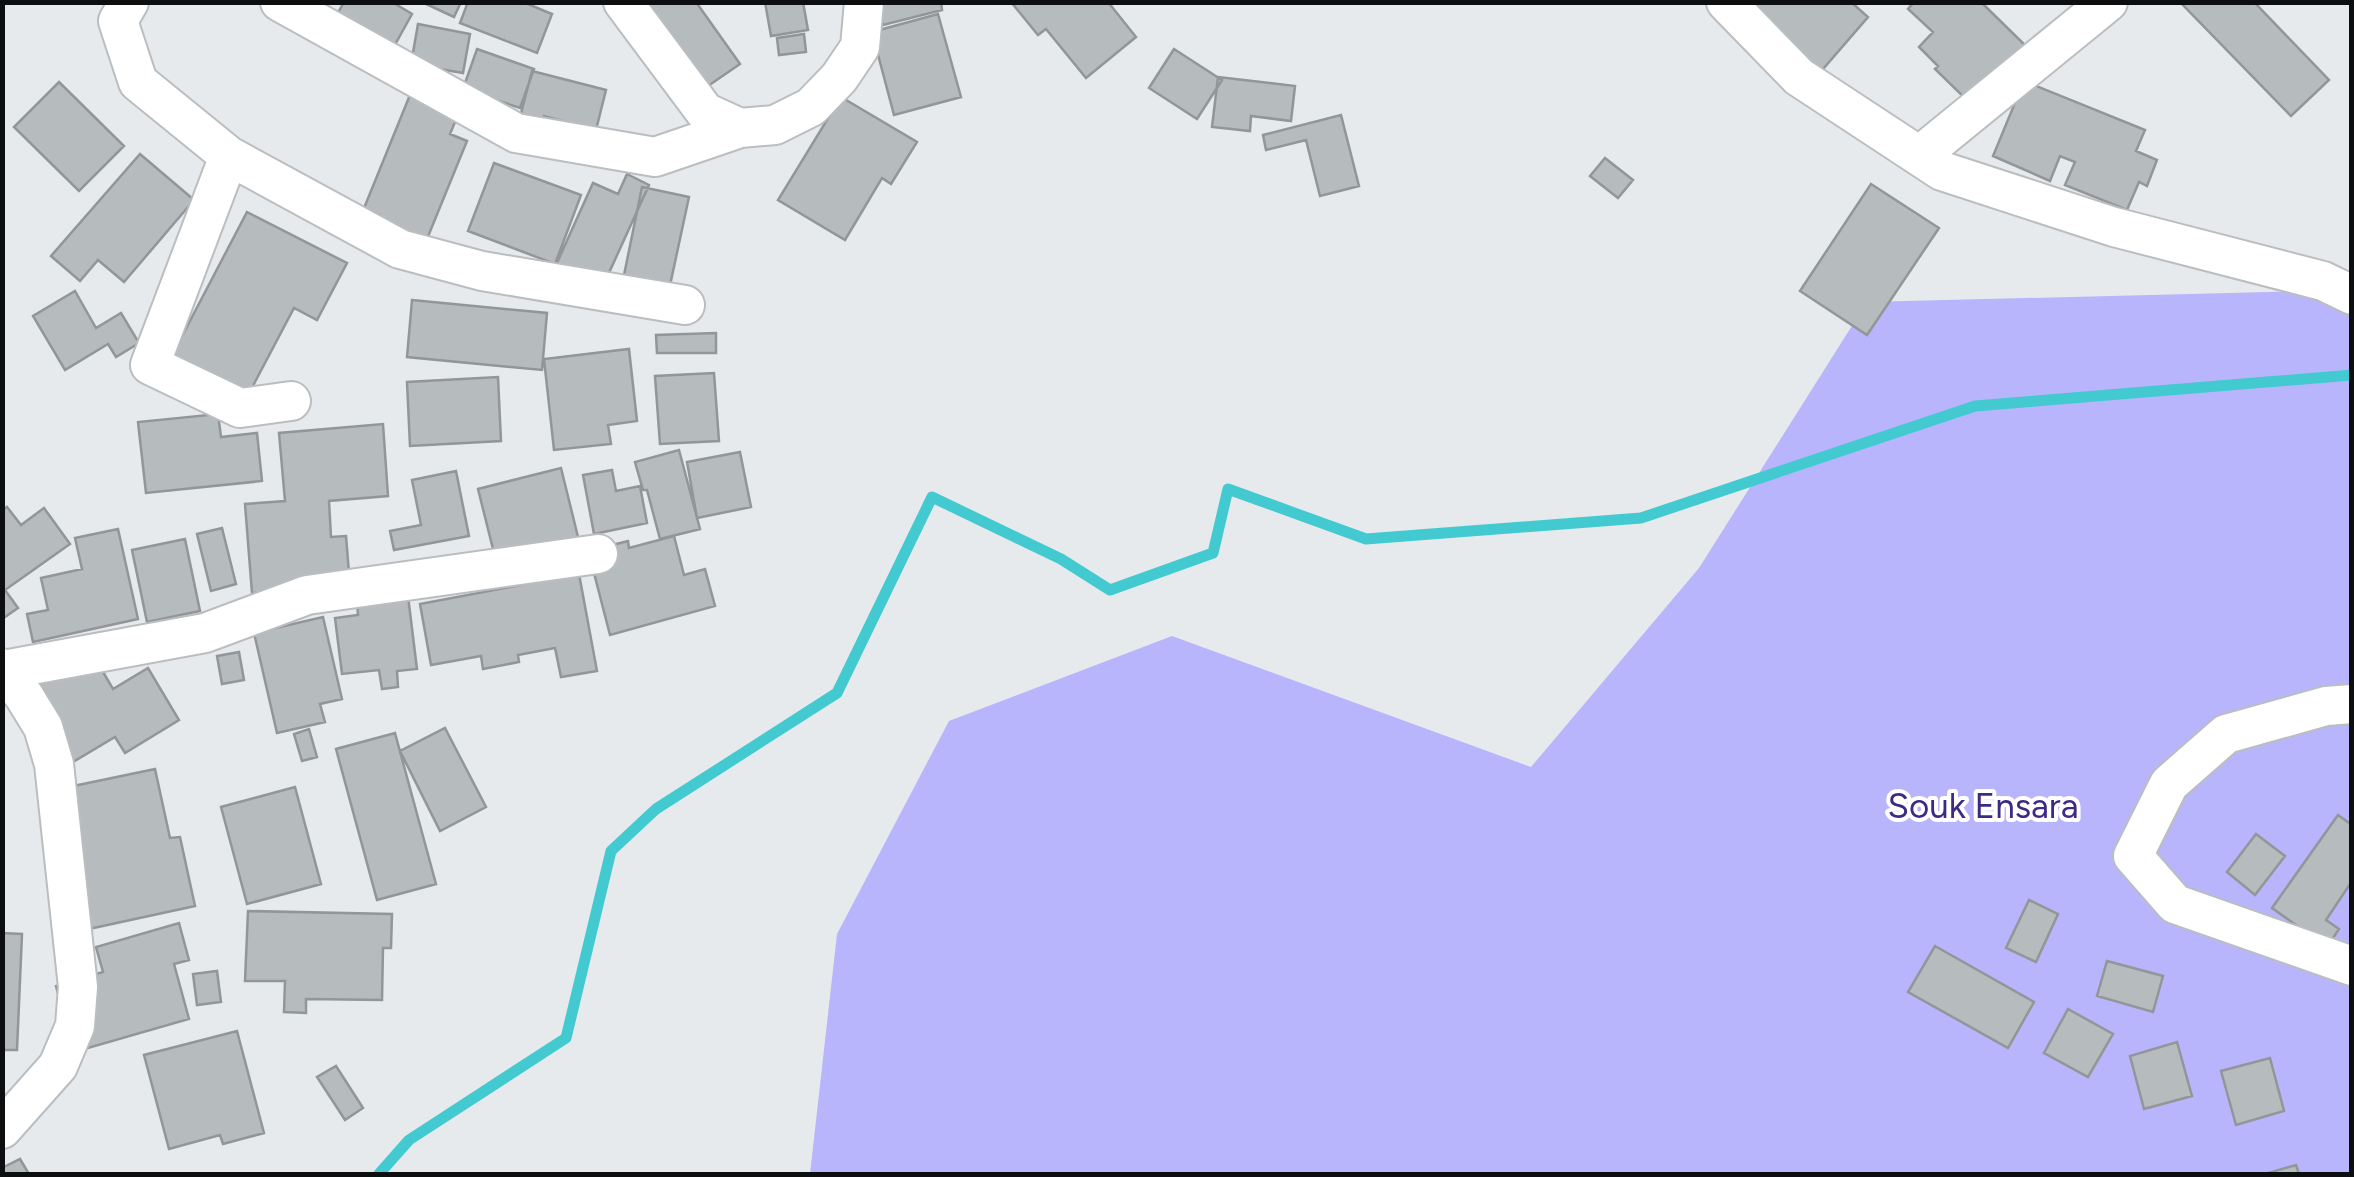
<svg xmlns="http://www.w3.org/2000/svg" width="2354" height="1177" font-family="Figtree,sans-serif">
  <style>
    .green { fill: #b8b5fd }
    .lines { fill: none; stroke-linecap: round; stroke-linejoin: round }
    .stream { stroke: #43cad0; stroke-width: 11 }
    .building { fill: #b6bbbd; stroke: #929698; stroke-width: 2.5 }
    .minor-casing { stroke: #babec1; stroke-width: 42 }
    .minor { stroke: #fff; stroke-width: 38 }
    .labels { text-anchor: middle; stroke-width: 8; stroke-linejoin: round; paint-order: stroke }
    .park-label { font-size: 35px; fill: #3c2b86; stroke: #fff }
  </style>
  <rect width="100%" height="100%" fill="#e6eaed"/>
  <path class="green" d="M2351 290V1174H810L837 934 949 721 1172 636 1531 767 1699 568 1867 302Z"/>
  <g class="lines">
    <path class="stream" d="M379 1174 409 1140 566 1038 611 851 656 809 837 693 932 497 1061 559 1110 590 1213 553 1228 489 1366 539 1641 518 1975 406 2352 375"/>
  </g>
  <path class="building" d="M344 2H392L412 14 392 50 335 18Z
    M422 2H461L454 17Z
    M468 2H523L552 14 537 53 460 23Z
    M643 2H696L740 64 705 88Z
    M765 2H803L808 30 771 36Z
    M877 2H941L942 10 883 25Z
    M1011 2H1108L1136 37 1086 78 1046 29 1038 35Z
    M1730 2H1851L1868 17 1817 76Z
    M1914 2H1981L2030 50 1974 107 1935 69 1938 66 1919 47 1933 32 1908 9Z
    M2180 2H2254L2329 80 2291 116Z
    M938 14 961 97 894 115 872 32Z
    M418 24 470 34 463 73 411 64Z
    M804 34 806 52 779 55 777 38Z
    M477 49 534 69 520 108 463 89Z
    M1174 49 1222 80 1197 119 1149 88Z
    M532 71 606 90 596 130 544 116 540 131 518 125Z
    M1218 77 1295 86 1291 121 1251 116 1250 131 1212 127Z
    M2024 81 2145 130 2136 151 2157 160 2147 186 2139 182 2127 210 2065 185 2075 162 2060 156 2050 181 1993 156Z
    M59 82 124 146 79 191 14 127Z
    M410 95 458 115 450 134 467 141 425 244 360 218Z
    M841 97 917 142 891 184 882 178 845 240 778 200Z
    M1341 115 1359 186 1320 196 1306 140 1266 150 1263 135Z
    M140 154 194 200 124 282 98 260 80 281 51 256Z
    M1605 158 1633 180 1618 198 1590 176Z
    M494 163 581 195 555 264 468 231Z
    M627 174 649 185 603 286 556 265 593 183 618 194Z
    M1871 184 1939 228 1867 335 1800 291Z
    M642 187 689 197 669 290 623 280Z
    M247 212 347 263 317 320 294 308 245 401 169 361Z
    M75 291 96 328 121 313 139 343 116 357 108 344 65 370 33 316Z
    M412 300 547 313 542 370 407 357Z
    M716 333V353H657L656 335Z
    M629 349 637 421 608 425 611 444 554 450 544 359Z
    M714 373 719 441 660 444 655 376Z
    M498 377 501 441 410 446 407 382Z
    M218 414 221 437 257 433 262 481 146 493 138 422Z
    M383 424 388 496 329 501 331 537 346 536 350 585 252 593 245 504 285 501 279 433Z
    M679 450 700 529 660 539 647 490H643L635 462Z
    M740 452 751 507 697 518 687 462Z
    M561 468 580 545 497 565 478 489Z
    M612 470 616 491 640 486 647 523 594 534 583 475Z
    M456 471 469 536 394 550 390 531 421 525 412 480Z
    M7 507 21 525 44 508 70 544 5 590 18 608 2 619V510Z
    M222 528 236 584 211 591 197 534Z
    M118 529 138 619 33 642 27 614 48 610 41 578 82 569 75 538Z
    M674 536 684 575 705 569 715 606 610 635 594 573 610 568 604 547 628 541 629 548Z
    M185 539 200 611 147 622 132 550Z
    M579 574 597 671 561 677 555 648 518 655 519 662 483 669 481 656 431 665 420 604Z
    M408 596 417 669 397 671 398 687 382 689 379 670 342 674 335 618 358 615 357 602Z
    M323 617 342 699 320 704 325 722 277 733 254 633Z
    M239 652 244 680 222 684 217 656Z
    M92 653 113 689 148 668 179 720 125 753 115 737 68 765 25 692Z
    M445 728 486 807 440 831 400 751Z
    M309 729 317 757 302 761 294 734Z
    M395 733 436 884 377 900 336 749Z
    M155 769 170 838 180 837 195 906 89 929 59 789Z
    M295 787 321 884 247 904 221 807Z
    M2338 815 2352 825V881L2326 920 2339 929 2327 947 2272 908Z
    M2256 834 2285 856 2255 895 2227 872Z
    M2029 900 2058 914 2036 962 2006 948Z
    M248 911 392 914 391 948H383L382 1000 306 999V1013L284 1012 285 981H245Z
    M179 923 189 960 174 964 189 1019 74 1052 56 986 103 972 96 947Z
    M2 933 22 934 17 1050H2Z
    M1935 946 2034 1002 2008 1048 1908 992Z
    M2107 961 2163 976 2153 1012 2097 996Z
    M217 971 221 1002 197 1005 193 974Z
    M2068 1009 2113 1034 2088 1077 2044 1053Z
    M237 1031 264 1133 223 1144 220 1135 169 1149 144 1055Z
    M2177 1042 2192 1096 2144 1109 2130 1056Z
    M2270 1058 2284 1111 2236 1125 2221 1071Z
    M336 1066 363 1108 345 1120 317 1077Z
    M20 1159 29 1174H2V1168Z
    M2296 1165 2299 1174H2265Z"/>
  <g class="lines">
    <defs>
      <path id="minor" d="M129 2 118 21 138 82 229 156 400 249 482 271 685 305
        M280 2 516 133 655 157 740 128
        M623 2 705 112 740 128 775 125 811 107 839 78 860 47 864 2
        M1726 2 1799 77 1942 171 2114 227 2323 281 2352 295
        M229 156 150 365 240 408 291 401
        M1919 156 2108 2
        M2 668 24 696 43 727 54 764 78 987 75 1026 58 1066 2 1129
        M4 670 205 633 307 595 598 554
        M2352 704 2326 706 2226 734 2169 784 2133 856 2175 904 2352 966"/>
    </defs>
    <use href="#minor" class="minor-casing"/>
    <use href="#minor" class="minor"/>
  </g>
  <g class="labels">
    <g class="park-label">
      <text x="1983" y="818">Souk Ensara</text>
    </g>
  </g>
  <rect width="2354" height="1177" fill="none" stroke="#0d0e0f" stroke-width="10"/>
</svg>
